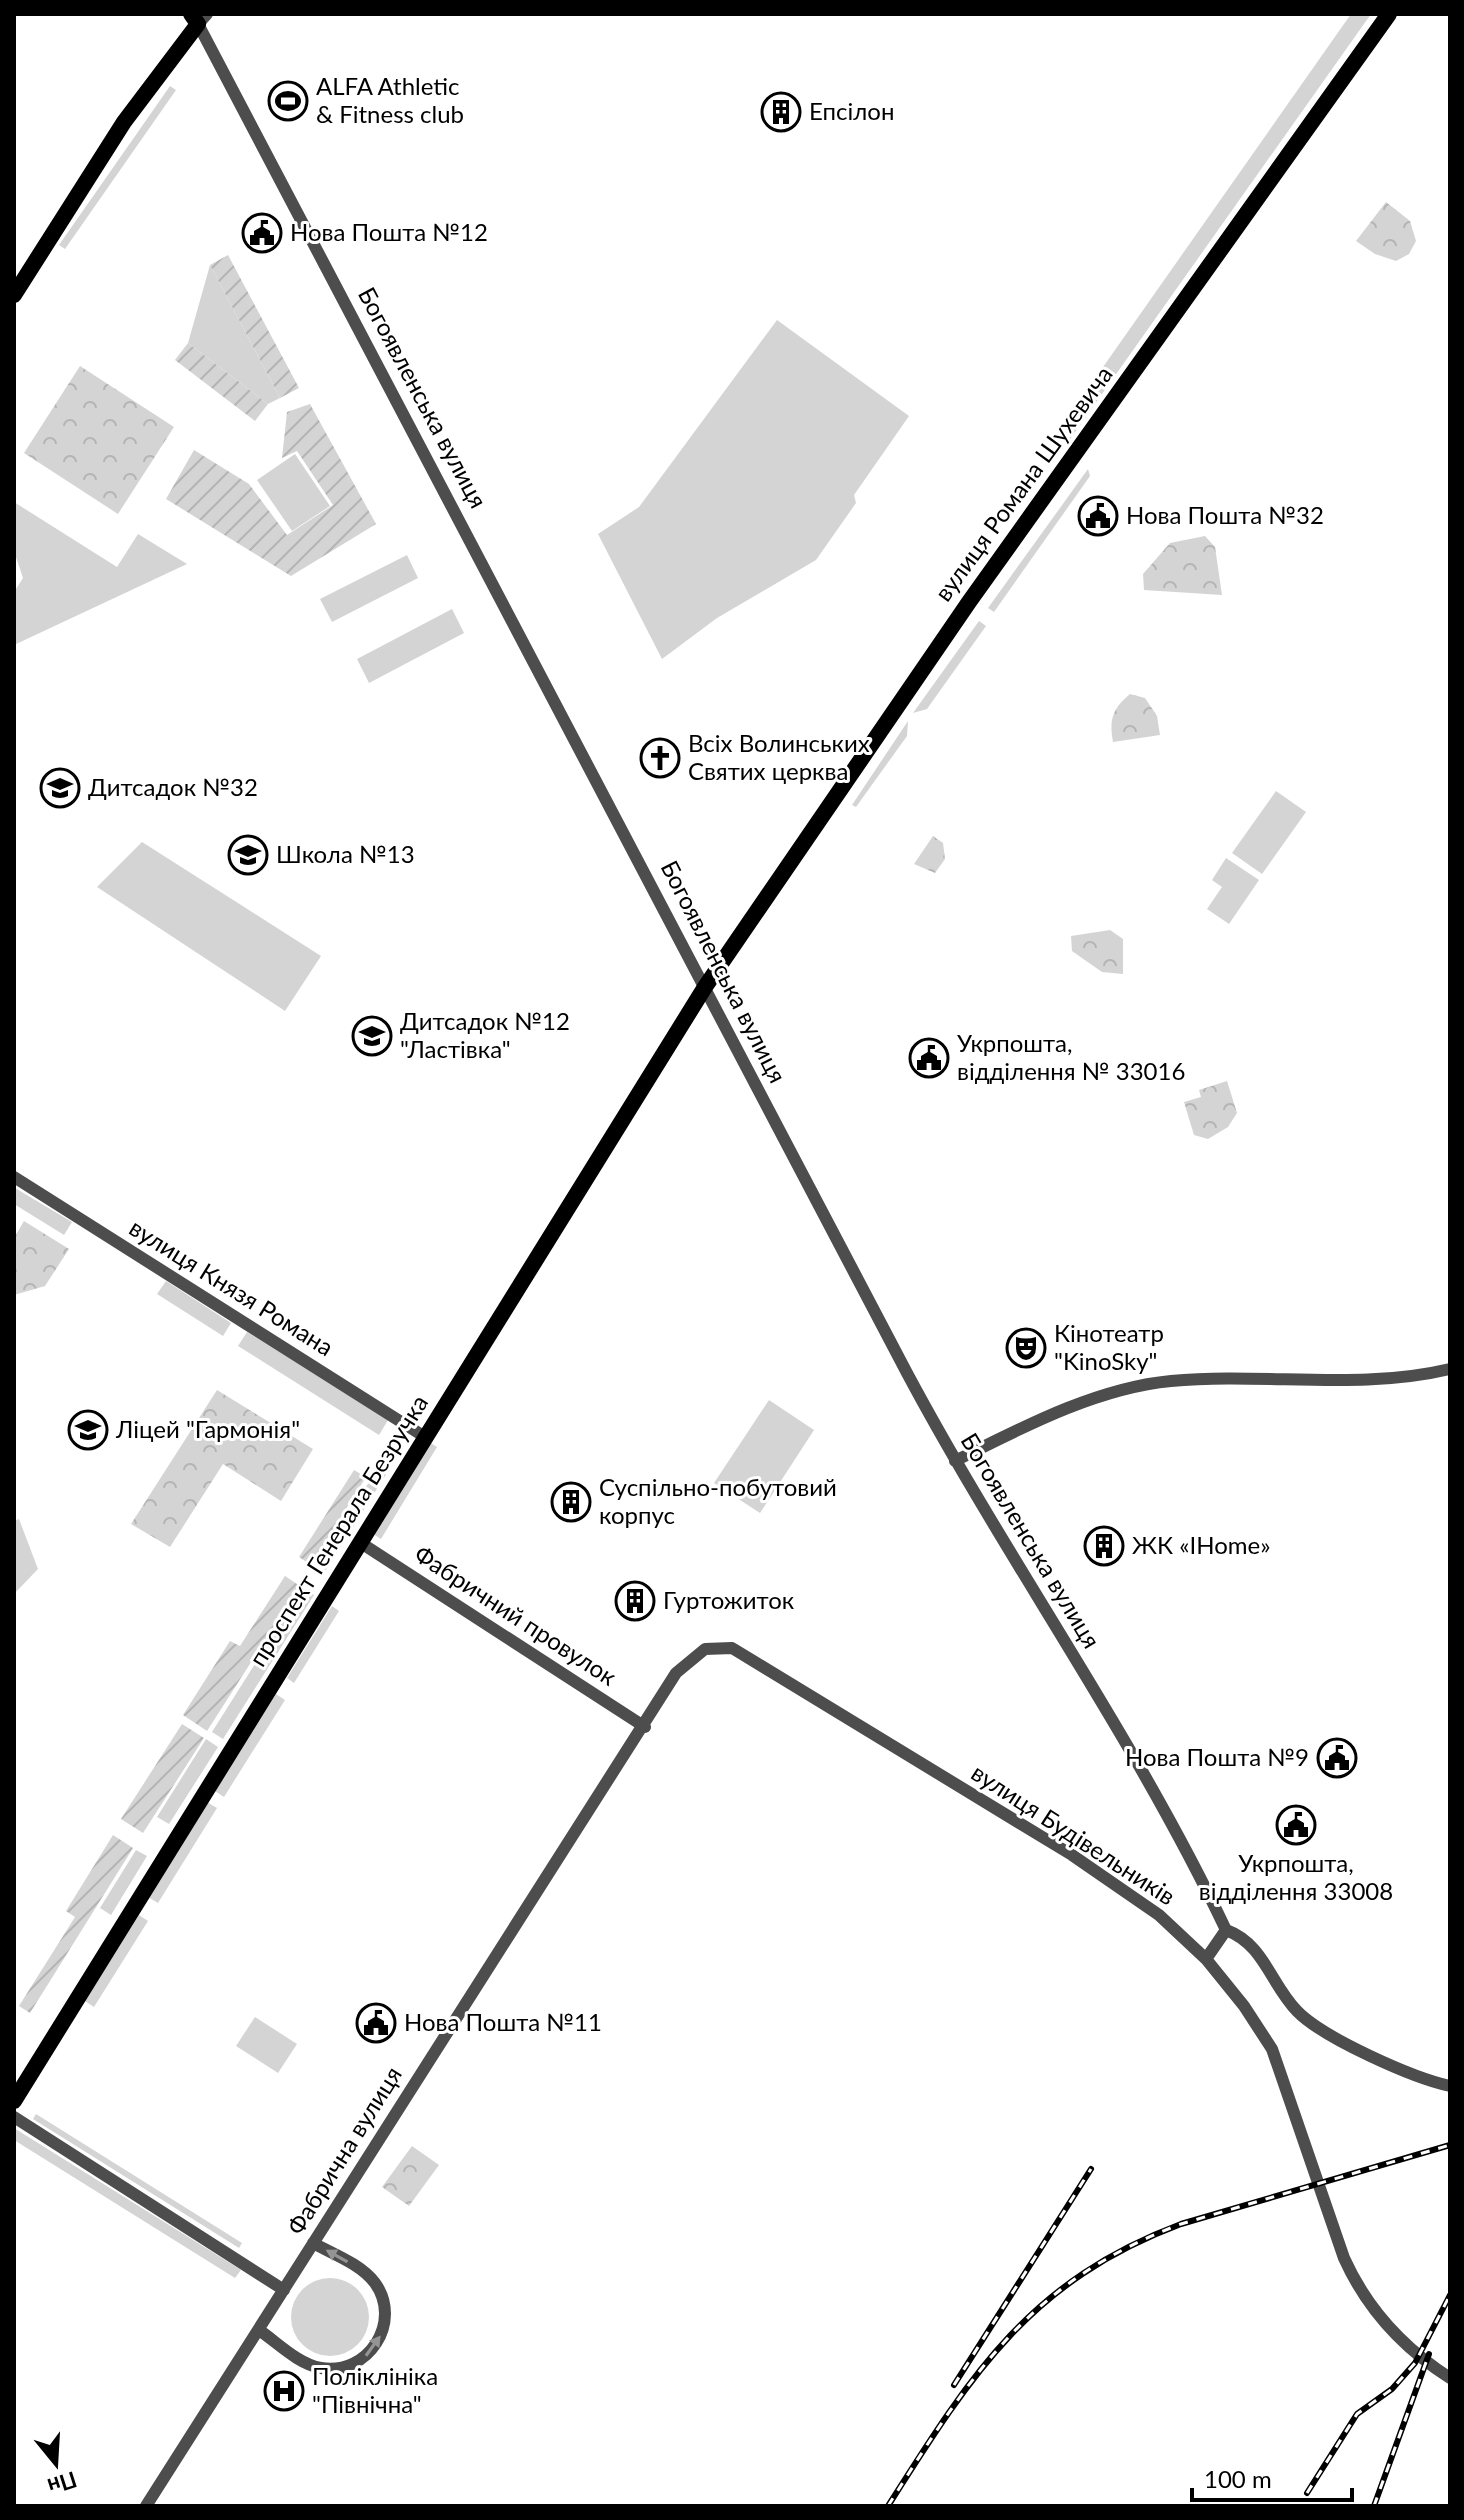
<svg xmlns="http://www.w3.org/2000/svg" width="1464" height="2520" font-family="Lato,sans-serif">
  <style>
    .grass { fill: #d4d4d4 }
    .park { fill: url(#park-crowns) }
    .garden { fill: url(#garden-furrows) }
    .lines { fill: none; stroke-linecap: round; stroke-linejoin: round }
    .minor { stroke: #4d4d4d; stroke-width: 12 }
    .major { stroke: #000; stroke-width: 16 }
    .rail-casing { stroke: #000; stroke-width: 6 }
    .rail { stroke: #fff; stroke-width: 3; stroke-dasharray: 9; stroke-linecap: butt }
    .oneway { fill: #949494 }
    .labels { text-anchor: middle; stroke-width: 6; stroke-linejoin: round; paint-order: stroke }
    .poi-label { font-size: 24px; fill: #000; stroke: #fff; text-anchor: start }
    .street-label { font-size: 24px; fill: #000; stroke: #fff }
  </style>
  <defs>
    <pattern id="park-crowns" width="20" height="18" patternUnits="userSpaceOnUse" patternTransform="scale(2)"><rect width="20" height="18" fill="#d4d4d4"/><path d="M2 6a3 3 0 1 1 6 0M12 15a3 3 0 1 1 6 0" fill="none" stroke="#b4b4b4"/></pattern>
    <pattern id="garden-furrows" width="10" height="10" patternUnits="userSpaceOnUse" patternTransform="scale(2)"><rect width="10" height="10" fill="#d4d4d4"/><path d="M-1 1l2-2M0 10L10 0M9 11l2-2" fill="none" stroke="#b4b4b4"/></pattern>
  </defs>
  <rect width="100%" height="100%" fill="#fff"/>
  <path class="grass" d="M1351 14H1371L1068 442 1056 434Z
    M170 86 176 90 65 249 59 245Z
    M210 265 280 398 268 404 188 343Z
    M777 320 909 416 854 495 856 503 816 560 717 618 662 659 598 534 639 507Z
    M295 454 330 506 292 531 257 480Z
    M1088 469 1090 476 994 612 988 608Z
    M14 502 117 567 138 534 187 564 14 645V592L23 578 14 551Z
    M407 555 418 578 332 622 320 599Z
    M452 609 464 633 369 683 357 659Z
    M979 621 986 626 927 709 913 713Z
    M908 721 907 736 856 807 852 805Z
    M1276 791 1306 812 1262 874 1232 853Z
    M142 842 321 956 285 1011 97 887Z
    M1226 858 1259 880 1229 924 1207 909 1222 887 1212 880Z
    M15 1188 72 1222 64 1235 14 1204Z
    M166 1281 231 1323 223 1336 157 1294Z
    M247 1332 388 1420 379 1435 238 1346Z
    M769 1400 814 1430 760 1513 714 1483Z
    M429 1442 437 1447 381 1539 373 1534Z
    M386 1455 395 1460 326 1570 317 1565Z
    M19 1519 38 1569 14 1594V1521Z
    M303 1588 314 1595 223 1739 212 1732Z
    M332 1606 339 1611 294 1683 287 1678Z
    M276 1694 285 1700 224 1797 215 1791Z
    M206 1739 218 1747 169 1824 157 1817Z
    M207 1802 217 1808 158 1903 148 1897Z
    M136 1850 147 1856 111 1915 100 1908Z
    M139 1915 148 1921 94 2007 85 2001Z
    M255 2017 297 2044 278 2073 236 2046Z
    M36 2114 242 2243 239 2248 33 2119Z
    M14 2128 241 2270 235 2278 14 2140Z
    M291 2317a39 39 0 1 1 78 0a39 39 0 1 1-78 0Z"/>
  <path class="park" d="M1386 202 1410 221 1416 241 1409 254 1396 261 1375 254 1356 241Z
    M80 366 174 427 118 514 24 453Z
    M1205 536 1215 547 1222 595 1144 590 1143 574 1170 543Z
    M1130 694 1145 698 1157 716 1160 735 1113 742C1109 720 1112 709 1130 694Z
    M933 836 943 843 945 859 935 873 914 864Z
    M1110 930 1123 939V974L1102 972 1072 951 1071 936Z
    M1227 1081 1237 1113 1228 1127 1208 1139 1194 1135 1184 1102 1201 1097 1199 1090Z
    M24 1221 69 1249 45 1286 14 1295V1238Z
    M217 1390 313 1449 281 1501 223 1464 170 1547 131 1524Z
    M412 2146 439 2165 409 2206 382 2187Z"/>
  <path class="garden" d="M228 255 299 388 280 398 210 265Z
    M188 343 268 404 255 421 175 360Z
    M310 404 376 524 291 576 166 499 194 450 249 484 287 535 333 505 297 451 282 458 287 412Z
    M354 1470 366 1477 311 1565 299 1557Z
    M285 1576 300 1586 207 1731 183 1715 230 1641 240 1646Z
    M182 1724 204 1738 143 1833 121 1819Z
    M113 1835 133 1848 30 2013 19 2006 75 1917 66 1911Z"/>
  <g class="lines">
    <path class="minor" d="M207 14 198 24 907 1373C1008 1562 1134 1736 1226 1930
      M14 1177 425 1437
      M955 1461C1021 1428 1096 1388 1171 1381 1264 1372 1358 1391 1450 1369
      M361 1543 645 1727
      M1226 1930C1264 1944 1270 1983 1297 2011 1323 2038 1413 2078 1450 2086
      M1206 1959 1226 1930
      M14 2117 284 2290
      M259 2330C278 2343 298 2364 321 2368 368 2376 403 2322 375 2283 361 2264 333 2254 313 2243
      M146 2506 676 1673 705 1649 732 1648 1072 1855 1159 1915 1206 1959 1244 2006 1272 2049 1344 2258C1367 2309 1403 2348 1450 2378"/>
    <path class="major" d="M14 295 124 122 198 24 191 14
      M14 2101 705 987 969 602 1389 14"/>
    <defs>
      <path id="rail" d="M954 2385 1091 2169
        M1307 2493 1357 2414 1392 2389 1415 2363 1450 2295
        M888 2506C971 2375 1029 2281 1181 2224L1450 2145
        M1374 2506 1429 2354"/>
    </defs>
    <use href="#rail" class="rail-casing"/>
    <use href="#rail" class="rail"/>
  </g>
  <defs><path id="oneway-solid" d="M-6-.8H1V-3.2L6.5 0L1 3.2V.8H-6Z" transform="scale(2)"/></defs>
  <g class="oneway">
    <use href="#oneway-solid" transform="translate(337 2256) rotate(-151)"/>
    <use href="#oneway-solid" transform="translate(373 2346) rotate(-54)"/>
  </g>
  <defs>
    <symbol id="stadium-ring" viewBox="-11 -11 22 22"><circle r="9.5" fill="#fff" stroke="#000" stroke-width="1.5"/><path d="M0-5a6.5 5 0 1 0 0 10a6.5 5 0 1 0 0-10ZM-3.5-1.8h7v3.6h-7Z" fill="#000"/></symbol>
    <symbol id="building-ring" viewBox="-11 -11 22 22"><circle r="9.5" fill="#fff" stroke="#000" stroke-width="1.5"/><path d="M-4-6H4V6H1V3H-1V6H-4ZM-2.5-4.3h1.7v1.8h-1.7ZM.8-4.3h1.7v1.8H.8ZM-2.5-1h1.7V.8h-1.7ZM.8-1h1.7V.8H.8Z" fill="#000"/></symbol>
    <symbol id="civic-ring" viewBox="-11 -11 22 22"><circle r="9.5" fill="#fff" stroke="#000" stroke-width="1.5"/><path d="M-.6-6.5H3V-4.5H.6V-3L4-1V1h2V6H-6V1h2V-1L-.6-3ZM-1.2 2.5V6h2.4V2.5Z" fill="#000"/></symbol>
    <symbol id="church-ring" viewBox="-11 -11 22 22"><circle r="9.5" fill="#fff" stroke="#000" stroke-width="1.5"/><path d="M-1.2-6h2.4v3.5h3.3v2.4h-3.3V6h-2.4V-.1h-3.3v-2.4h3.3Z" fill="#000"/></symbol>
    <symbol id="school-ring" viewBox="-11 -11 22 22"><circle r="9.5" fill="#fff" stroke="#000" stroke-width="1.5"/><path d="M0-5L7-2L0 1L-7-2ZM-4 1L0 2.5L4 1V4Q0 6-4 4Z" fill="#000"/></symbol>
    <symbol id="theatre-ring" viewBox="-11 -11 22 22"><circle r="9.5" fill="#fff" stroke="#000" stroke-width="1.5"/><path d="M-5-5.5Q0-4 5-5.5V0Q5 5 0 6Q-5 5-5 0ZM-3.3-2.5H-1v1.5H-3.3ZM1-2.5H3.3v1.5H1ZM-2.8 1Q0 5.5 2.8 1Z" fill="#000"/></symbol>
    <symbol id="hospital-ring" viewBox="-11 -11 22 22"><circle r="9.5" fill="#fff" stroke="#000" stroke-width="1.5"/><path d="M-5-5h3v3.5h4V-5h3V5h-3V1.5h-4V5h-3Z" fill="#000"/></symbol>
  </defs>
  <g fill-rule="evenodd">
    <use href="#stadium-ring" x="266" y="79" width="44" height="44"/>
    <use href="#building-ring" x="759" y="90" width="44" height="44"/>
    <use href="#civic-ring" x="240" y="211" width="44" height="44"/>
    <use href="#civic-ring" x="1076" y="494" width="44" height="44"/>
    <use href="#church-ring" x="638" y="736" width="44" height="44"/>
    <use href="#school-ring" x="38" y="766" width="44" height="44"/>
    <use href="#school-ring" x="226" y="833" width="44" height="44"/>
    <use href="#school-ring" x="350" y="1014" width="44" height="44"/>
    <use href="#civic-ring" x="907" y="1036" width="44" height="44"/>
    <use href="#theatre-ring" x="1004" y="1326" width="44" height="44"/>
    <use href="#school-ring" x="66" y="1408" width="44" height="44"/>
    <use href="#building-ring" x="549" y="1480" width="44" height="44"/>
    <use href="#building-ring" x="1082" y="1524" width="44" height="44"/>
    <use href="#building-ring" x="613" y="1579" width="44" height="44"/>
    <use href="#civic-ring" x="1315" y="1736" width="44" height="44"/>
    <use href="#civic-ring" x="1274" y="1803" width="44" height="44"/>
    <use href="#civic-ring" x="354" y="2001" width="44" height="44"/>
    <use href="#hospital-ring" x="262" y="2369" width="44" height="44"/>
  </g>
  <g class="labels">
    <g class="poi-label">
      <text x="316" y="95">ALFA Athletic<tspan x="316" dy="28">&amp; Fitness club</tspan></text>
      <text x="809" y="120">Епсілон</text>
      <text x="290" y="241">Нова Пошта №12</text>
      <text x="1126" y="524">Нова Пошта №32</text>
      <text x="688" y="752">Всіх Волинських<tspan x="688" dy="28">Святих церква</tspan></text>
      <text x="88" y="796">Дитсадок №32</text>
      <text x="276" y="863">Школа №13</text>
      <text x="400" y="1030">Дитсадок №12<tspan x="400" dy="28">"Ластівка"</tspan></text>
      <text x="957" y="1052">Укрпошта,<tspan x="957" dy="28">відділення № 33016</tspan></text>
      <text x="1054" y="1342">Кінотеатр<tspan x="1054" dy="28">"KinoSky"</tspan></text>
      <text x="116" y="1438">Ліцей "Гармонія"</text>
      <text x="599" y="1496">Суспільно-побутовий<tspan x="599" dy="28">корпус</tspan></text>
      <text x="1132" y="1554">ЖК «IHome»</text>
      <text x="663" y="1609">Гуртожиток</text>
      <text x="1309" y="1766" text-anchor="end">Нова Пошта №9</text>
      <text x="1296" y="1872" text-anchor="middle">Укрпошта,<tspan x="1296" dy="28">відділення 33008</tspan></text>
      <text x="404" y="2031">Нова Пошта №11</text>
      <text x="312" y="2385">Поліклініка<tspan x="312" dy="28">"Північна"</tspan></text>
    </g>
    <g class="street-label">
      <text transform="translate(422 398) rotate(62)" y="8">Богоявленська вулиця</text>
      <text transform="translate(1024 484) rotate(-54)" y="8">вулиця Романа Шухевича</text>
      <text transform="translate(723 972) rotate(63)" y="8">Богоявленська вулиця</text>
      <text transform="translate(231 1288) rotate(32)" y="8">вулиця Князя Романа</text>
      <text transform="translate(339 1531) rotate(-58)" y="8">проспект Генерала Безручка</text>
      <text transform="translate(1030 1541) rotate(59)" y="8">Богоявленська вулиця</text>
      <text transform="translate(515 1616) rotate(33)" y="8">Фабричний провулок</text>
      <text transform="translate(1073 1835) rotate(33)" y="8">вулиця Будівельників</text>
      <text transform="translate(345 2151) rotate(-58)" y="8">Фабрична вулиця</text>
    </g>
  </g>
  <rect width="1464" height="2520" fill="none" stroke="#000000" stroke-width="32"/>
  <g transform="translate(56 2464) rotate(162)" stroke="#ffffff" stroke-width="6" paint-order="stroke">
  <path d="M0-6L14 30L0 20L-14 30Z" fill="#000000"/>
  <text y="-12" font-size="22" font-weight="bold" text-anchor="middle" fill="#000000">Пн</text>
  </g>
  <path d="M1192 2488v12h160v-12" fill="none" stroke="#000000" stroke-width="4"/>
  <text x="1204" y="2488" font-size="24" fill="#000000" stroke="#ffffff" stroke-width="6" paint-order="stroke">100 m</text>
</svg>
